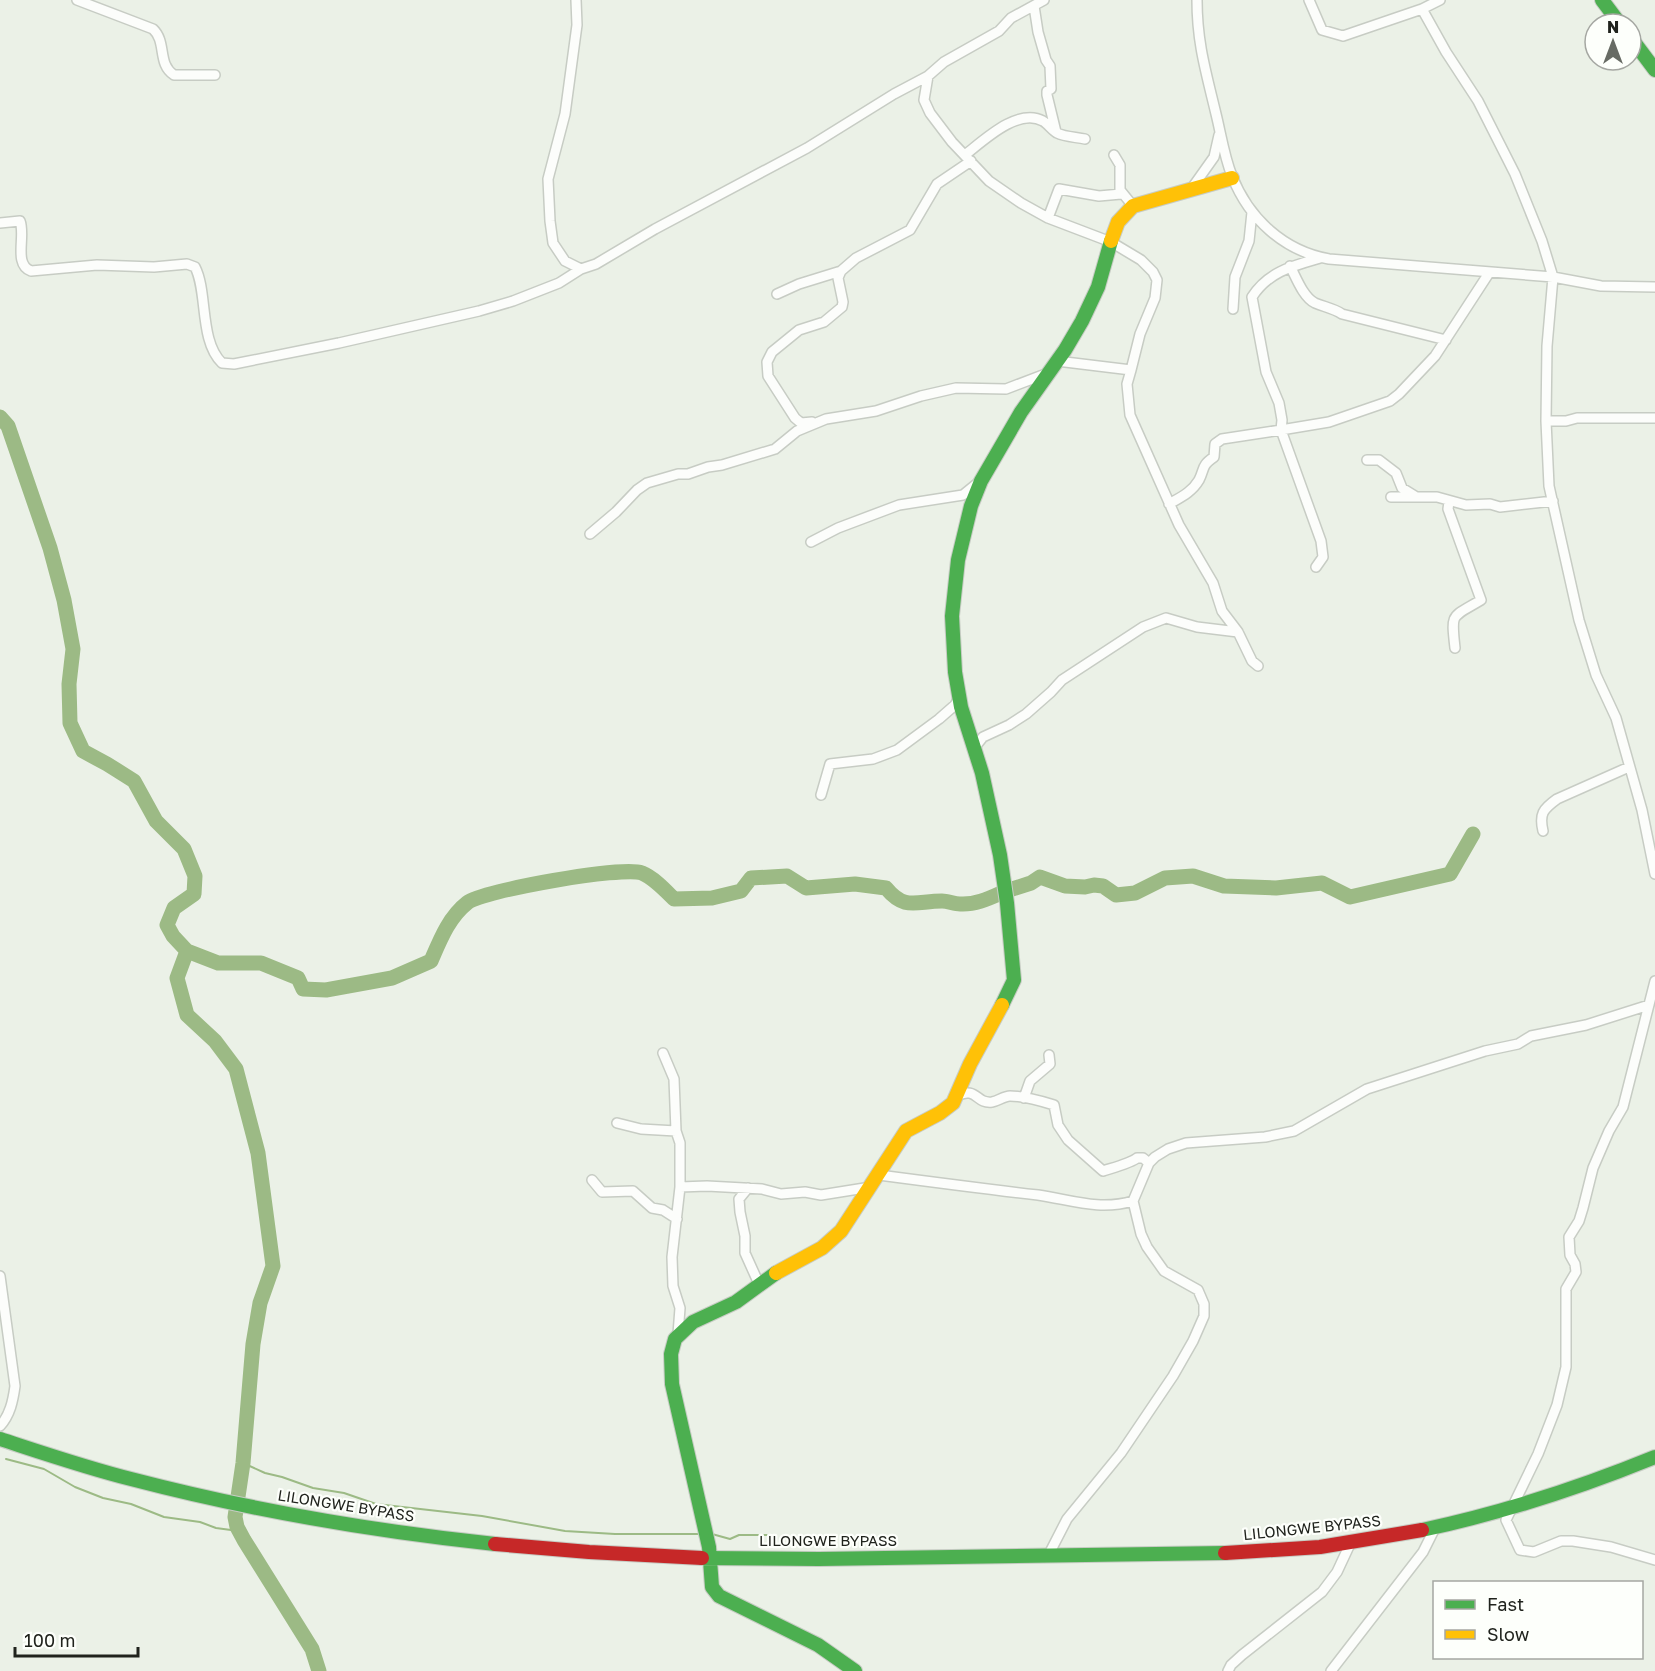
<svg xmlns="http://www.w3.org/2000/svg" width="1655" height="1671" font-family="'Golos Text',sans-serif">
  <style>
    .lines { fill: none; stroke-linecap: round; stroke-linejoin: round }
    .stream { stroke: #9cba85; stroke-width: 2 }
    .river { stroke: #9cba85; stroke-width: 15 }
    .street-casing { stroke: #c7ccc4; stroke-width: 12 }
    .fast-casing { stroke: #c7ccc4; stroke-width: 16 }
    .slow-casing { stroke: #c7ccc4; stroke-width: 16 }
    .jam-casing { stroke: #c7ccc4; stroke-width: 16 }
    .street { stroke: #fcfdfb; stroke-width: 9 }
    .fast { stroke: #4caf50; stroke-width: 14 }
    .slow { stroke: #ffc107; stroke-width: 14 }
    .jam { stroke: #c62828; stroke-width: 14 }
    .labels { text-anchor: middle; stroke-width: 4.5; stroke-linejoin: round; paint-order: stroke }
    .street-label { font-size: 15px; fill: #20231d; stroke: #fdfffb }
  </style>
  <rect width="100%" height="100%" fill="#ebf1e7"/>
  <g class="lines">
    <path class="stream" d="M6 1459 44 1469 75 1487 103 1498 131 1504 164 1517 200 1522 216 1528 231 1530 237 1527
      M243 1463 265 1473 282 1477 313 1488 344 1493 376 1504 482 1516 565 1531 615 1534H700
      M712 1534 730 1539 739 1535H767"/>
    <path class="river" d="M0 417 8 426 50 548 64 600 73 649 69 684 70 723 83 751 107 764 134 781 156 821 184 849 195 876 194 894 174 908 167 925 173 936 187 951 218 963H261L298 978 303 989 326 990 392 978 431 961C440 940 449 917 467 903 484 890 623 866 642 873 654 878 665 890 674 899L712 898 741 891 751 878 787 876 806 888 855 884 886 888C905 911 916 901 942 901 948 901 954 904 960 904 974 905 988 899 1001 893
      M1006 891 1031 883 1040 877 1065 886 1085 887 1094 885 1103 886 1116 895 1135 893 1165 878 1193 876 1224 886 1276 888 1322 883 1350 897 1450 874 1473 834
      M187 951 177 978 187 1015 215 1041 236 1069 258 1153 273 1266 260 1303 253 1344 243 1463 235 1517 237 1527 244 1540 312 1649 319 1671"/>
    <defs>
      <path id="street" d="M77 0 153 29C167 42 157 64 174 75H215
        M576 0 577 25 565 114 548 179 550 221 553 243 565 261 581 269
        M1197 0C1197 43 1206 72 1216 114 1221 134 1224 156 1232 176 1249 219 1284 251 1329 259L1553 277 1601 286 1655 287
        M1309 0 1322 30 1343 36 1422 9 1440 0
        M1034 6 1038 32 1046 60 1050 66 1051 89 1047 91V95L1056 132
        M1422 9 1446 52 1478 101 1515 174 1542 241 1553 277 1547 346 1546 421 1549 486 1579 620 1596 675 1616 718 1642 810 1655 874
        M928 76 924 100 930 113 952 142 989 181 1021 203 1048 218 1111 242 1141 260 1153 272 1157 280 1155 298 1140 334 1131 370
        M965 155C983 141 1018 107 1043 121 1048 124 1052 130 1057 133 1065 137 1076 137 1085 139
        M1114 155 1120 165V190L1133 206
        M1192 188 1214 157 1219 135
        M1048 218 1059 189 1099 196 1121 194
        M0 223 20 221C26 236 13 264 31 271L97 265 154 267 187 264 195 267C208 292 199 341 222 363L234 364 339 343 479 311 513 301 559 283 581 269 596 264 655 229 807 148 894 94 928 76 944 62 999 31 1011 18 1044 0
        M1290 266C1296 277 1303 297 1315 303 1324 307 1333 308 1342 314L1446 340
        M777 294 799 284 841 271
        M1233 309 1235 277 1249 241 1252 212
        M1057 361 1131 370 1127 384 1130 415 1179 525 1213 583 1222 611 1238 632 1252 661 1258 666
        M1546 421H1566L1577 418H1655
        M812 422 801 423 795 418 768 376 767 362 772 352 799 330 824 322 842 307 843 302 838 278 841 271 856 258 910 230 937 184 971 161
        M1367 460H1379L1396 473 1402 488 1415 496
        M1391 497H1437L1466 505 1490 504 1500 507 1553 501
        M1449 502 1448 509 1481 600C1451 618 1451 612 1455 648
        M1169 504C1181 497 1192 492 1199 480 1205 468 1201 466 1214 457L1215 444 1222 439 1281 430 1282 420 1279 403 1266 372 1252 297C1268 272 1292 266 1320 258
        M590 534 616 512 637 490 647 483 678 474H688L708 467 722 465 775 449 797 431 826 419 876 411 921 396 956 388 1006 389 1048 373
        M811 542 838 528 899 505 963 495 979 482
        M1316 567 1323 557 1321 541 1281 430 1329 422 1390 401 1399 394 1435 356 1489 273
        M975 747 983 737 1009 725 1026 714 1051 692 1062 680 1143 627 1166 618 1197 627 1238 632
        M821 795 830 764 873 759 897 750 939 719 955 705 959 698
        M1543 831C1539 814 1543 809 1557 799L1629 767
        M1655 981 1623 1107 1609 1131 1593 1168 1583 1208 1579 1221 1569 1237 1570 1255 1575 1264 1576 1272 1566 1289V1367L1557 1405 1538 1454 1506 1520 1520 1550 1534 1552 1561 1541H1573L1611 1547 1655 1560
        M663 1053 674 1079 676 1131 680 1143V1187L672 1257 673 1286 680 1308 678 1334
        M956 1096C978 1086 975 1104 992 1102 998 1101 1004 1096 1010 1096 1024 1096 1041 1101 1054 1105L1058 1125 1068 1140 1103 1171C1112 1168 1131 1163 1137 1158H1143L1149 1163
        M1024 1098 1030 1081 1050 1064 1049 1055
        M617 1123 641 1129 676 1131
        M879 1175C932 1182 985 1189 1038 1195 1072 1200 1099 1211 1133 1201
        M592 1180 602 1192 633 1191 652 1208 663 1210 677 1219
        M680 1187 707 1186 762 1189 781 1194 805 1192 821 1195 871 1187
        M748 1188 739 1199 740 1212 745 1236V1253L759 1284
        M0 1276 15 1386C13 1401 10 1415 0 1426
        M1048 1556 1067 1519 1121 1453 1173 1376 1193 1341 1204 1316V1304L1198 1290 1164 1271 1147 1247 1141 1234 1133 1201 1149 1163 1155 1157 1168 1149 1186 1143 1265 1137 1294 1131 1367 1089 1485 1051 1518 1044 1531 1036 1586 1025 1649 1005
        M1228 1671 1231 1665 1242 1655 1322 1592 1337 1572 1351 1542
        M1331 1671 1423 1552 1435 1528"/>
      <path id="fast" d="M1602 0 1620 24
        M1631 38 1655 70
        M1002 1005 1014 980 1007 903 1000 855 982 773 961 707 955 672 952 616 958 560 971 506 981 481 1021 412 1065 350 1082 321 1098 287 1111 241
        M776 1273 736 1302 693 1322 675 1339 671 1354 672 1384 709 1547 712 1587 719 1596 818 1645 855 1671
        M0 1439C43 1453 87 1468 131 1479 250 1510 372 1531 495 1544
        M1422 1530C1502 1513 1579 1488 1655 1457
        M702 1558 819 1559 1225 1553"/>
      <path id="slow" d="M1111 241 1118 222 1133 206 1232 178
        M776 1273 822 1248 841 1231 906 1131 940 1113 953 1103 970 1064 1002 1005"/>
      <path id="jam" d="M495 1544 589 1552 702 1558
        M1225 1553 1320 1547 1422 1530"/>
    </defs>
    <use href="#street" class="street-casing"/>
    <use href="#fast" class="fast-casing"/>
    <use href="#slow" class="slow-casing"/>
    <use href="#jam" class="jam-casing"/>
    <use href="#street" class="street"/>
    <use href="#fast" class="fast"/>
    <use href="#slow" class="slow"/>
    <use href="#jam" class="jam"/>
  </g>
  <g class="labels">
    <g class="street-label">
      <text transform="translate(346 1506) rotate(9)" y="5">LILONGWE BYPASS</text>
      <text transform="translate(1312 1528) rotate(-6)" y="5">LILONGWE BYPASS</text>
      <text x="828" y="1546">LILONGWE BYPASS</text>
    </g>
  </g>
  <rect x="1433" y="1581" width="210" height="78" fill="#fdfffb" stroke="#a5a7a2" stroke-width="1.5"/>
  <rect x="1445" y="1600" width="30" height="9" fill="#4caf50" stroke="#a5a7a2" stroke-width="1.5"/>
  <text x="1487" y="1611" font-size="18" fill="#20231d">Fast</text>
  <rect x="1445" y="1630" width="30" height="9" fill="#ffc107" stroke="#a5a7a2" stroke-width="1.5"/>
  <text x="1487" y="1641" font-size="18" fill="#20231d">Slow</text>
  <g transform="translate(1613 42)"><circle r="28" fill="#fdfffb" stroke="#a5a7a2" stroke-width="1.5"/>
  <path d="M0-4.5L10 22L0 15L-10 22Z" fill="#676b64"/>
  <text y="-9" font-size="16" font-weight="bold" text-anchor="middle" fill="#20231d">N</text>
  </g>
  <path d="M15 1647v9h123v-9" fill="none" stroke="#20231d" stroke-width="3"/>
  <text x="24" y="1647" font-size="18" fill="#20231d" stroke="#fdfffb" stroke-width="4.5" paint-order="stroke">100 m</text>
</svg>
